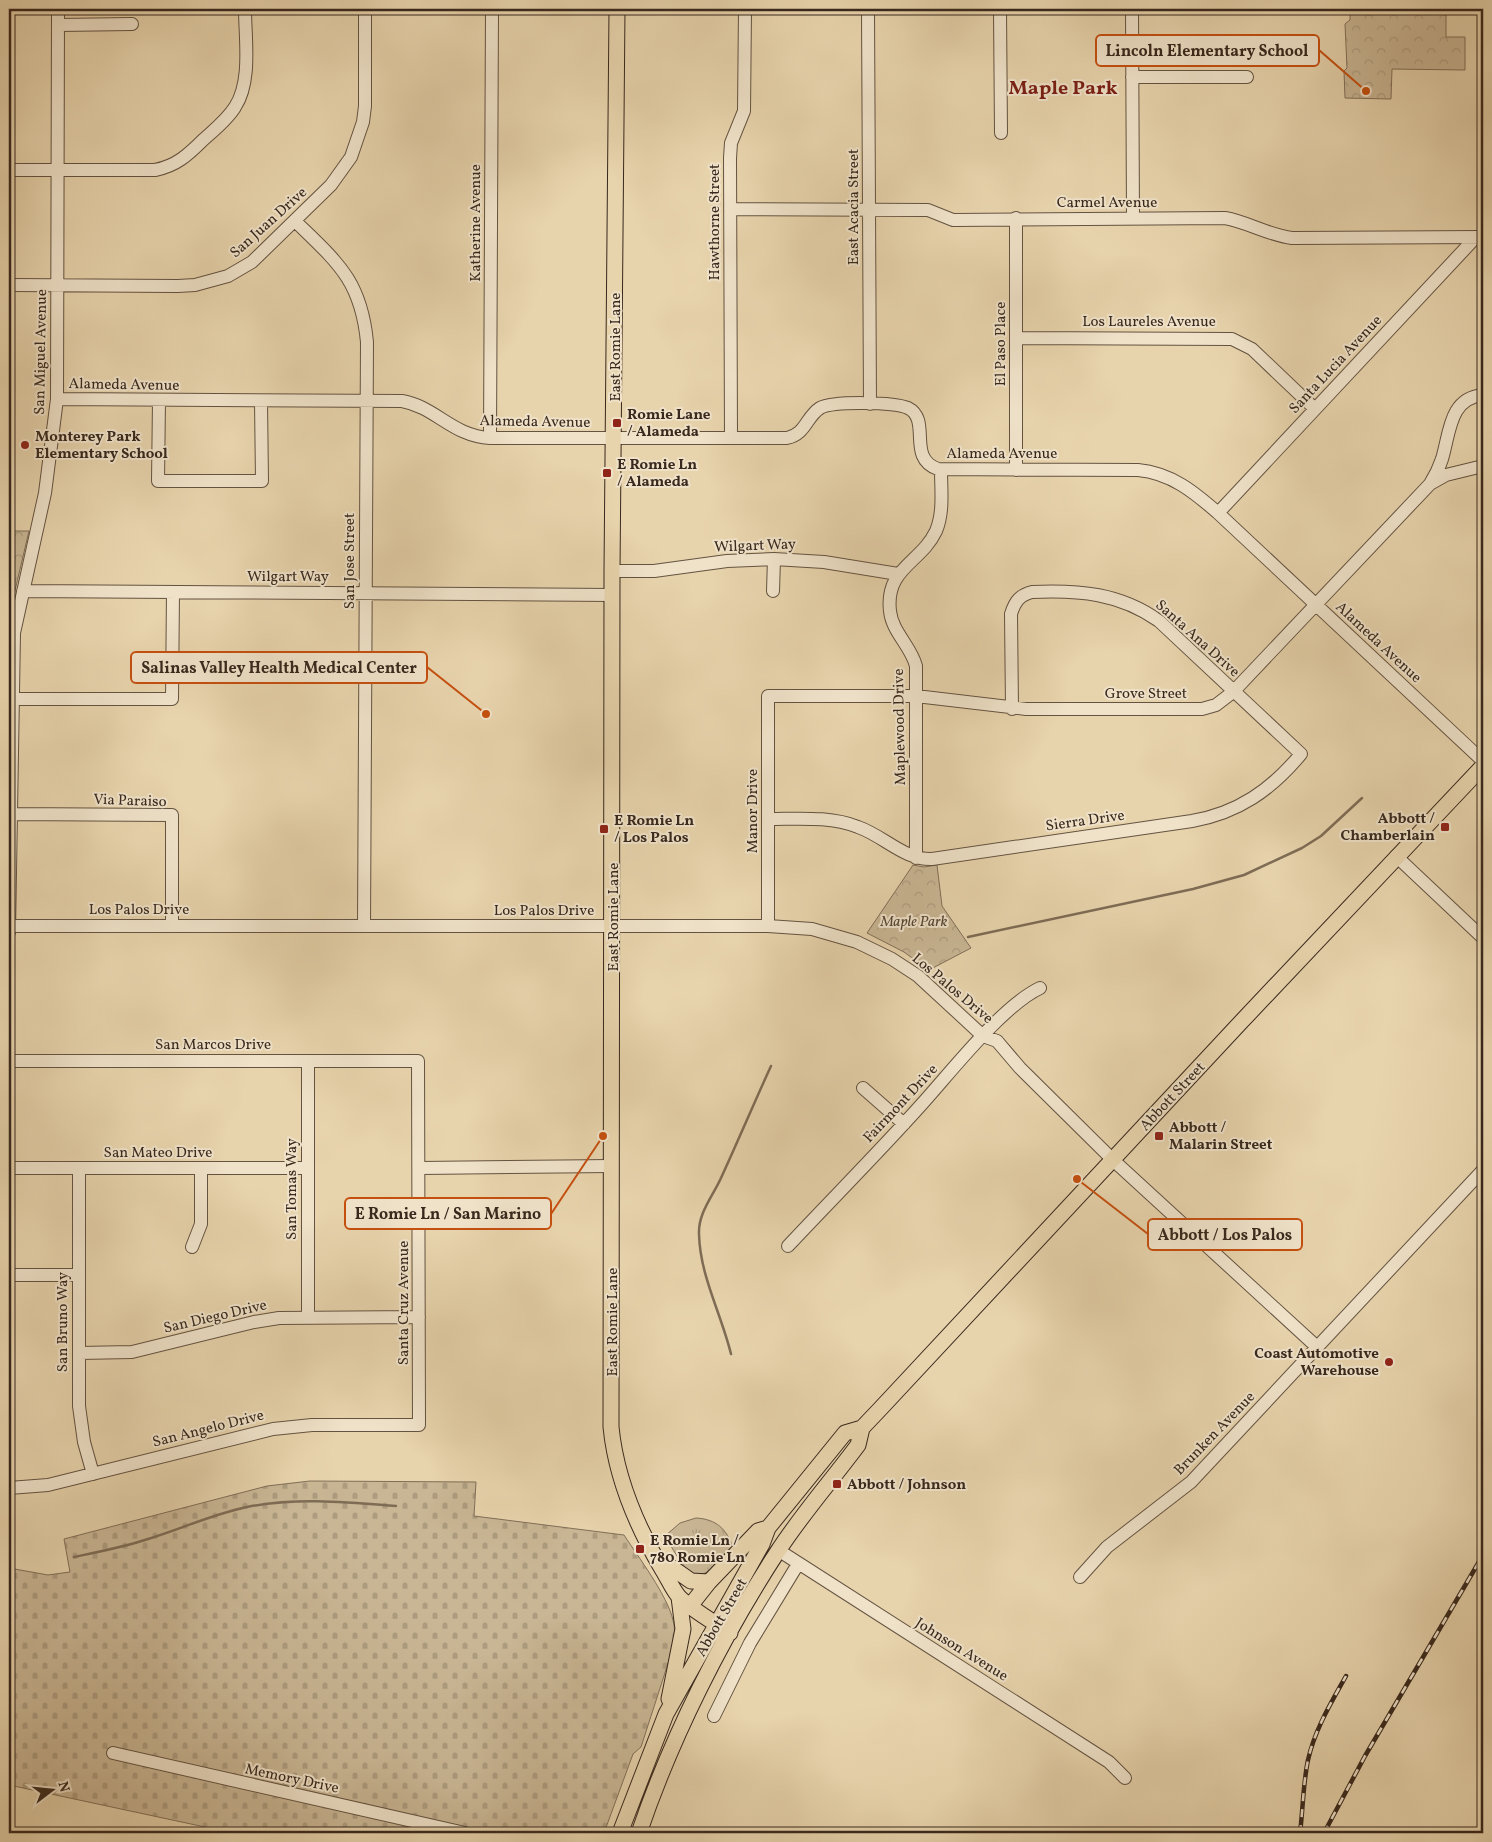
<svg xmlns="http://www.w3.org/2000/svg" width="1492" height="1842" font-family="Vollkorn,serif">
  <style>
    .grass { fill: url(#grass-tufts); stroke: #806f58 }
    .cemetery { fill: url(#cemetery-stones); stroke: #806f58 }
    .park { fill: url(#park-crowns); stroke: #806f58 }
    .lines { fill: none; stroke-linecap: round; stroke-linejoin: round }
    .stream { stroke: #7e6c55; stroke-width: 2.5 }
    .minor-casing { stroke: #645341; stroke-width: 14 }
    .major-casing { stroke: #38281d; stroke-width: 17 }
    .minor { stroke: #efe2c9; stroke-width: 12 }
    .major { stroke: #e7d3ac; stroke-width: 15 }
    .rail-casing { stroke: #38281d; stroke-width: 4.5 }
    .rail { stroke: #efe2c9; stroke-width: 2.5; stroke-dasharray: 8; stroke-linecap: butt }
    .poi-dot { fill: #8f2418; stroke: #efe2c9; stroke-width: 2 }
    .labels { text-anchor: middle; stroke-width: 4; stroke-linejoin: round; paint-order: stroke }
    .street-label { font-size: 15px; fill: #38281d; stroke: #efe2c9 }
    .poi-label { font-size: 15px; font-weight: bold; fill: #38281d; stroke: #efe2c9; text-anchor: start }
    .park-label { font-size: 15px; font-style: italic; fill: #554435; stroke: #efe2c9 }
    .district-label { font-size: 20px; font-weight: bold; fill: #7a1f14; stroke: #efe2c9 }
    .leader { fill: none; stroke: #c54f0f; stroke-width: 2 }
    .callout-dot { fill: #c54f0f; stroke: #efe2c9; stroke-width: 2 }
    .callout { fill: #efe2c9; stroke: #c54f0f; stroke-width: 2 }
    .callout-label { font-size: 16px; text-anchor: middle; font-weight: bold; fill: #38281d }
  </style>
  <defs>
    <pattern id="grass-tufts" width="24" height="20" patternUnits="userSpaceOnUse" patternTransform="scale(1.25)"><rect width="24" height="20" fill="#c9b694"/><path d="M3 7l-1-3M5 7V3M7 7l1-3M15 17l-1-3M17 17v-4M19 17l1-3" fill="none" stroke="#ad9c7f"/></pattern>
    <pattern id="cemetery-stones" width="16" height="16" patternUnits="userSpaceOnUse" patternTransform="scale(1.25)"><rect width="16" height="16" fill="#c9b694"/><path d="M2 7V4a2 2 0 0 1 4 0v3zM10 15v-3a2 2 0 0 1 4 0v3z" fill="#ad9c7f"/></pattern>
    <pattern id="park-crowns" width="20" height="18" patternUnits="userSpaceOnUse" patternTransform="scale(1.25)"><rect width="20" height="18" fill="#c9b694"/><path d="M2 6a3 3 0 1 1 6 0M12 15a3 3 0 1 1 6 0" fill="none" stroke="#ad9c7f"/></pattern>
  </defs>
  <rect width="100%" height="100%" fill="#e7d3ac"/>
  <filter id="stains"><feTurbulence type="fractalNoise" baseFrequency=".004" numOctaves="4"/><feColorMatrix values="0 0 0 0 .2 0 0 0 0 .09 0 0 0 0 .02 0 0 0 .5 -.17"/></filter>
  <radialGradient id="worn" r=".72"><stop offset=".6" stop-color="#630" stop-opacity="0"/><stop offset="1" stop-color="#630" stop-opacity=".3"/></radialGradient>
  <path class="grass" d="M696 1518C716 1519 727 1529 733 1548 695 1590 691 1580 665 1536L680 1523Z"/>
  <path class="cemetery" d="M310 1481 476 1482 474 1516 624 1535C639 1558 667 1595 673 1620 676 1630 674 1641 672 1651L641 1747 633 1754 604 1833H233L9 1785V1568L48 1575 70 1572 64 1539 267 1486Z"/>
  <path class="park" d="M1350 9H1446V37H1465V70L1392 69 1391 99 1345 98 1344 71 1347 68 1345 24 1350 20Z
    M9 531H29L9 616Z
    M913 865 924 867 937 865 942 906 971 948 929 970 904 952 867 933Z"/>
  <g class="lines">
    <path class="stream" d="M968 937 1193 889 1244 875 1302 848 1321 836 1362 798
      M731 1354C721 1313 700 1276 699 1234 698 1213 713 1196 721 1178 738 1141 754 1103 771 1066
      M74 1557C98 1552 124 1547 148 1539 181 1529 213 1514 247 1507 295 1497 347 1502 396 1506"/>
    <defs>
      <path id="minor" d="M868 9 870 404
        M1000 9 1001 133
        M1132 9 1133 218
        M58 25 132 24
        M1132 77H1247
        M9 170H155C176 166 188 155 203 140 214 130 227 120 235 107 252 81 245 39 245 9
        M730 209 928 210 953 220 1225 218C1248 222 1268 235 1292 238L1483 237
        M1016 218V470
        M295 221C337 262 361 280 367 342L364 926
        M9 285 178 286 195 285 228 276 252 262 331 185 351 157 363 122 365 106V9
        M1016 338 1232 339 1252 349 1315 409
        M1483 395C1449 398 1450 433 1442 459 1439 468 1435 476 1430 484L1446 475 1483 466
        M57 399 402 401C436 407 452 436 490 438H787C806 434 806 417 820 408 833 401 894 402 908 408 932 420 906 458 938 469L1138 470C1171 473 1194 492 1218 513L1483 761
        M159 400 158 481H262L261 401
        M490 438 492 9
        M731 438 730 158 731 143 744 111 745 9
        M1218 513 1476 237
        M612 571H654L727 561 774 559 824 562 898 574
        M23 591 613 595
        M773 591 774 559
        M9 699H172L173 592
        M9 814 172 815V925
        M769 819C799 819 830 816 858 827 884 836 904 860 932 859L1192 821C1238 813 1271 790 1301 754L1159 621C1120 593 1079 590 1032 592 1020 595 1015 601 1011 614L1012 709
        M1396 856 1483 938
        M916 858V666C911 646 892 632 890 611 885 568 921 563 936 531 944 512 941 490 941 470
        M9 926H768L812 929 857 942 892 959 918 976 983 1036 997 1041 1020 1068 1113 1160 1317 1347
        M768 926V696H916L1026 709H1202L1216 705 1233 692 1430 484
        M9 932 14 633 45 493 57 399 58 9
        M9 1061H418L419 1425H312L273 1429 48 1485 9 1488
        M308 1061V1317
        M863 1088 904 1124
        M9 1168H308
        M420 1168 612 1166
        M79 1169V1406L84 1442 93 1474
        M788 1246C832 1199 878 1153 921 1105 951 1072 1002 1006 1040 988
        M192 1247 201 1224V1168
        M9 1275H78
        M79 1353 132 1352 254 1322 279 1318 419 1317
        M778 1550 1109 1762 1125 1778
        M1080 1577 1107 1547 1191 1482 1483 1170
        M714 1716 750 1643 798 1564
        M113 1753 465 1833"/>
      <path id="major" d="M617 9 612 571 611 1427C616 1478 636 1525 662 1569 668 1578 673 1591 680 1598 695 1612 714 1622 730 1633
        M658 1558 691 1581 709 1582
        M690 1606 709 1582 758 1531 768 1528
        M669 1699 683 1629 679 1597
        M620 1833 666 1714 762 1544 768 1528 845 1433 862 1428 881 1408 1241 1022 1483 766
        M639 1833C672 1736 722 1637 778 1551 802 1514 832 1480 858 1445L862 1428"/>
    </defs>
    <use href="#minor" class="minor-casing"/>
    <use href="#major" class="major-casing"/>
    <use href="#minor" class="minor"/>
    <use href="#major" class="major"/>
    <defs>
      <path id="rail" d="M1300 1833C1303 1809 1303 1784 1308 1760 1315 1729 1331 1703 1346 1676
        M1324 1833 1365 1756 1483 1555"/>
    </defs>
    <use href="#rail" class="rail-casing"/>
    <use href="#rail" class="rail"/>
  </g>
  <g class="poi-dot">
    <rect x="612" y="418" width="10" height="10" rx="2.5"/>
    <circle cx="25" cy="445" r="5"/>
    <rect x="602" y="468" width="10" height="10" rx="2.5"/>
    <rect x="1440" y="822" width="10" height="10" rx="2.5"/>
    <rect x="599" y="824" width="10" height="10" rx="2.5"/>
    <rect x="1154" y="1131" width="10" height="10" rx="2.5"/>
    <circle cx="1389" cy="1362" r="5"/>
    <rect x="832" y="1479" width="10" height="10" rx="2.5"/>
    <rect x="635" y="1544" width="10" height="10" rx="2.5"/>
  </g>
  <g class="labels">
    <g class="street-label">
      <text x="1107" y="207">Carmel Avenue</text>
      <text transform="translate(853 207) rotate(-90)" y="5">East Acacia Street</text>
      <text transform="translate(268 222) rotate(-42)" y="5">San Juan Drive</text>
      <text transform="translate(714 222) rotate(-90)" y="5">Hawthorne Street</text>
      <text transform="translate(475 223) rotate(-90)" y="5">Katherine Avenue</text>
      <text x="1149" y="326">Los Laureles Avenue</text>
      <text transform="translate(1000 344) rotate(-90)" y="5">El Paso Place</text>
      <text transform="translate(615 347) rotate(-90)" y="5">East Romie Lane</text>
      <text transform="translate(40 352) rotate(-89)" y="5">San Miguel Avenue</text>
      <text transform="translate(1335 364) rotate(-47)" y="5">Santa Lucia Avenue</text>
      <text transform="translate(124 384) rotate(1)" y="5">Alameda Avenue</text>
      <text transform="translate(535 421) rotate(1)" y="5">Alameda Avenue</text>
      <text x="1002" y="458">Alameda Avenue</text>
      <text transform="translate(755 545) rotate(-2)" y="5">Wilgart Way</text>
      <text transform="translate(349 561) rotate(-90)" y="5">San Jose Street</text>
      <text x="288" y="581">Wilgart Way</text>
      <text transform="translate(1198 638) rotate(42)" y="5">Santa Ana Drive</text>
      <text transform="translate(1379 642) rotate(43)" y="5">Alameda Avenue</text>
      <text x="1146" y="698">Grove Street</text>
      <text transform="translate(899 727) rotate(-91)" y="5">Maplewood Drive</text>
      <text transform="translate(130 800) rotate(2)" y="5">Via Paraiso</text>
      <text transform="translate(752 811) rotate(-90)" y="5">Manor Drive</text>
      <text transform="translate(1085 820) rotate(-8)" y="5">Sierra Drive</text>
      <text x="139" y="914">Los Palos Drive</text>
      <text x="544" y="915">Los Palos Drive</text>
      <text transform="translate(613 917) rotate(-90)" y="5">East Romie Lane</text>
      <text transform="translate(953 988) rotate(40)" y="5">Los Palos Drive</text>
      <text x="213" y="1049">San Marcos Drive</text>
      <text transform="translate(1172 1096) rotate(-47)" y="5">Abbott Street</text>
      <text transform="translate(900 1103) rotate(-47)" y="5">Fairmont Drive</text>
      <text x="158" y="1157">San Mateo Drive</text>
      <text transform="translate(291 1189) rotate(-90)" y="5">San Tomas Way</text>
      <text transform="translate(403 1303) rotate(-90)" y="5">Santa Cruz Avenue</text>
      <text transform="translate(215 1316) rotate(-13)" y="5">San Diego Drive</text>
      <text transform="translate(62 1322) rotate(-90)" y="5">San Bruno Way</text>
      <text transform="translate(612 1322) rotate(-90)" y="5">East Romie Lane</text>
      <text transform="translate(208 1428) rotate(-14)" y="5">San Angelo Drive</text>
      <text transform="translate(1214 1433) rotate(-46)" y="5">Brunken Avenue</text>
      <text transform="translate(721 1617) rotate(-60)" y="5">Abbott Street</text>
      <text transform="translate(962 1649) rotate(32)" y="5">Johnson Avenue</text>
      <text transform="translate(292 1778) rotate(12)" y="5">Memory Drive</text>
    </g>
    <g class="poi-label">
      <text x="627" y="419">Romie Lane<tspan x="627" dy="17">/ Alameda</tspan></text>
      <text x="35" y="441">Monterey Park<tspan x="35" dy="17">Elementary School</tspan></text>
      <text x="617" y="469">E Romie Ln<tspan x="617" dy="17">/ Alameda</tspan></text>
      <text x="1435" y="823" text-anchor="end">Abbott /<tspan x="1435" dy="17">Chamberlain</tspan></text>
      <text x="614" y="825">E Romie Ln<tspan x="614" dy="17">/ Los Palos</tspan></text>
      <text x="1169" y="1132">Abbott /<tspan x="1169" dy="17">Malarin Street</tspan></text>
      <text x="1379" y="1358" text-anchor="end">Coast Automotive<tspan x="1379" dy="17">Warehouse</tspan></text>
      <text x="847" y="1489">Abbott / Johnson</text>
      <text x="650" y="1545">E Romie Ln /<tspan x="650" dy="17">780 Romie Ln</tspan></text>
    </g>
    <g class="park-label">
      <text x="914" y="926">Maple Park</text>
    </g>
    <g class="district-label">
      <text x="1063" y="94">Maple Park</text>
    </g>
  </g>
  <path class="leader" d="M1366 91L1319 50M486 714L427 667M603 1136L551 1214M1077 1179L1148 1234"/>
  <g class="callout-dot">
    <circle cx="1366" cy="91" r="5"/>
    <circle cx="486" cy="714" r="5"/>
    <circle cx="603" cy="1136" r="5"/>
    <circle cx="1077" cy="1179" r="5"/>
  </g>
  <g class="callout">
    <rect x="1096" y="35" width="223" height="31" rx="5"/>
    <rect x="131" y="652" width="296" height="31" rx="5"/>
    <rect x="345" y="1198" width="206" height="31" rx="5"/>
    <rect x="1148" y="1219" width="154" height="31" rx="5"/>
  </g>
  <g class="callout-label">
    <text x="1207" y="56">Lincoln Elementary School</text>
    <text x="279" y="673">Salinas Valley Health Medical Center</text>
    <text x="448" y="1219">E Romie Ln / San Marino</text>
    <text x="1225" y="1240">Abbott / Los Palos</text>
  </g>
  <rect width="1492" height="1842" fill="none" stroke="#e7d3ac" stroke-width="30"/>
  <rect x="10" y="10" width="1472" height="1822" fill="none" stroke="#38281d" stroke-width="2.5"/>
  <rect x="15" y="15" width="1462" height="1812" fill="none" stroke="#38281d"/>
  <g transform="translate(52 1790) rotate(74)" stroke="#efe2c9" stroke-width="4" paint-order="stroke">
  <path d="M0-4L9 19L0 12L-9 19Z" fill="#38281d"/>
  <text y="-8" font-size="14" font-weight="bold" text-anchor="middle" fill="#38281d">N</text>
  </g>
  <rect width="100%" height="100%" filter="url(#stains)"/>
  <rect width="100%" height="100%" fill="url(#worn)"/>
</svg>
